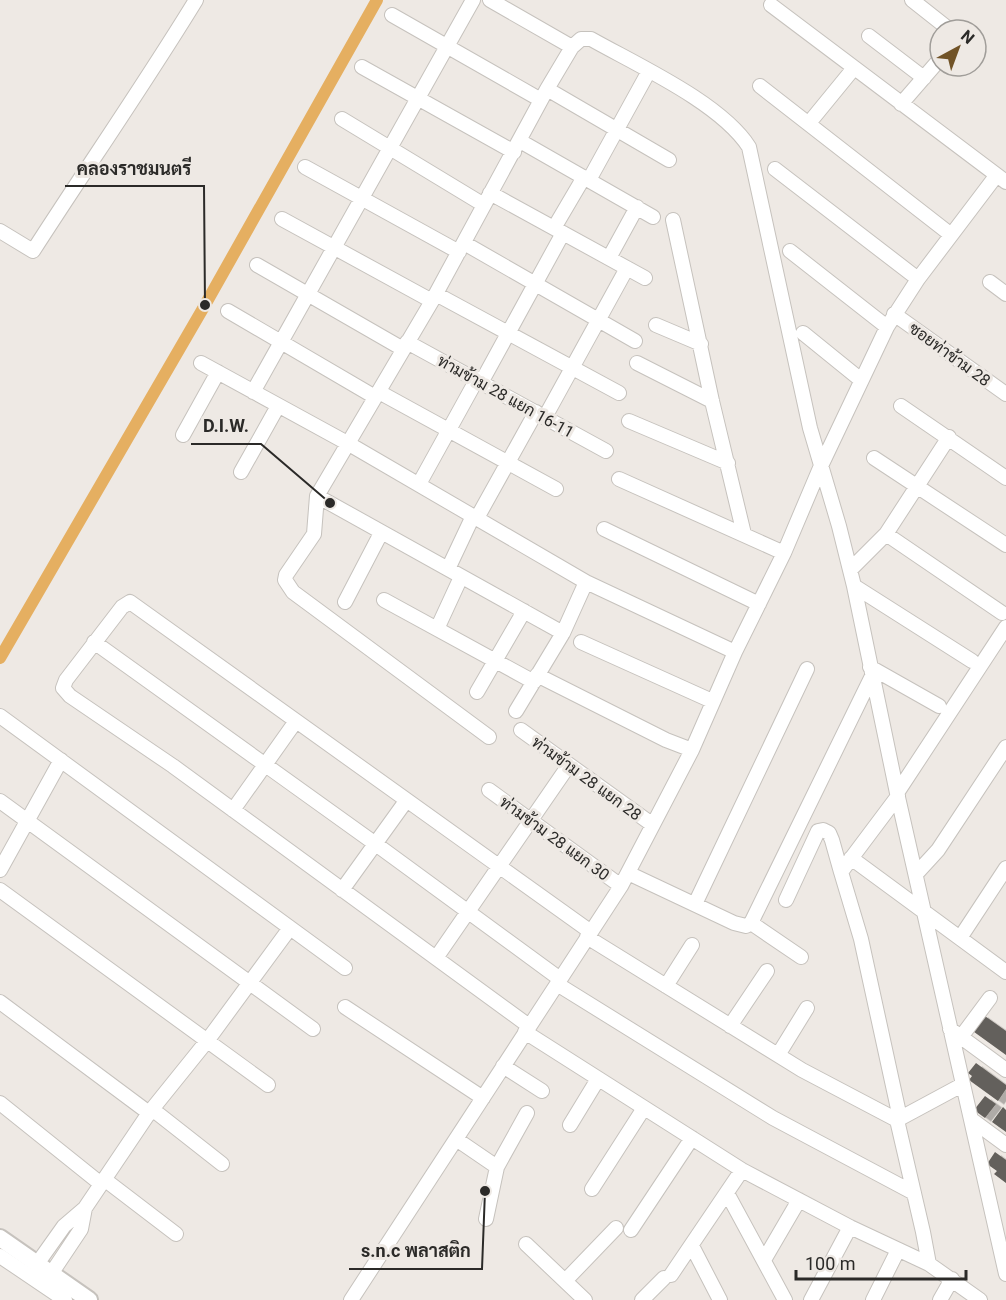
<svg xmlns="http://www.w3.org/2000/svg" width="1006" height="1300" font-family="Roboto,Sarabun,sans-serif">
  <style>
    .lines { fill: none; stroke-linecap: round; stroke-linejoin: round }
    .canal { stroke: #e5af61; stroke-width: 12 }
    .building { fill: #64605b; filter: url(#shadow) }
    .minor-casing { stroke: #c6c2bd; stroke-width: 16 }
    .tertiary-casing { stroke: #c6c2bd; stroke-width: 20 }
    .minor { stroke: #fff; stroke-width: 14 }
    .tertiary { stroke: #fff; stroke-width: 16 }
    .labels { text-anchor: middle; stroke-width: 6; stroke-linejoin: round; paint-order: stroke }
    .street-label { font-size: 16px; fill: #2b2a28; stroke: #eee9e4 }
    .leader { fill: none; stroke: #2b2a28; stroke-width: 2 }
    .callout-dot { fill: #2b2a28; stroke: #eee9e4; stroke-width: 2 }
    .callout-label { font-size: 18px; text-anchor: middle; font-weight: bold; fill: #2b2a28; stroke: #eee9e4; stroke-width: 6; stroke-linejoin: round; paint-order: stroke }
  </style>
  <defs>
    <filter id="shadow"><feDropShadow dx="6" dy="3.5" stdDeviation="0" flood-color="#0004"/></filter>
  </defs>
  <rect width="100%" height="100%" fill="#eee9e4"/>
  <g class="lines">
    <path class="canal" d="M0 658 205 305 377 0"/>
  </g>
  <path class="building" d="M982 1014 1006 1031V1055L970 1029Z
    M976 1063 1006 1085V1089L998 1101 969 1080 972 1076 968 1073Z
    M985 1096 996 1104 985 1118 974 1110Z
    M1003 1107 1006 1110V1132L992 1122Z
    M995 1152 1006 1160V1183L994 1174 997 1171 987 1164Z"/>
  <g class="lines">
    <defs>
      <path id="minor" d="M490 0 572 47
        M912 0 950 30
        M771 5 1006 182
        M392 15 541 100
        M869 36 924 78
        M362 67 514 152
        M760 86 950 234
        M547 89 669 160
        M901 104 940 59
        M342 119 484 205
        M809 123 854 68
        M520 141 653 217
        M305 167 459 252
        M775 169 918 279
        M589 180 649 71
        M490 193 645 278
        M282 219 432 301
        M673 220 712 401 744 534
        M554 228 584 177
        M0 231 33 251C87 167 144 85 196 0
        M464 243 635 341
        M790 251 887 327
        M609 258 637 207
        M257 265 403 349
        M990 282 1006 294
        M436 294 619 393
        M228 311 375 397
        M894 314 1006 394
        M656 325 701 344
        M803 333 861 380
        M407 342 606 451
        M201 363 349 444 586 582 563 633 516 711
        M637 363 712 401
        M482 381 563 233
        M253 392 473 0
        M379 392 556 489
        M901 406 1006 478
        M545 417 627 268
        M629 421 728 463
        M183 435 218 372
        M874 458 1006 545
        M241 472 278 406
        M619 479 784 553
        M419 484 477 379
        M317 496 563 633
        M477 518 536 412
        M604 529 759 604
        M886 534 1002 613
        M448 569 473 516
        M850 570 886 534 949 437
        M586 582 735 652
        M854 586 972 661
        M384 600 534 682
        M345 602 381 533
        M437 629 461 577
        M94 642 377 845 560 979
        M581 642 712 701
        M870 667 939 706
        M537 675 666 740 692 750
        M477 692 524 611
        M0 716 345 968
        M521 730 653 825
        M489 737 293 592 285 580 286 575 314 534 317 496 432 301 547 89 572 47 581 39H591C637 65 721 103 749 147L810 428 839 526 854 586 897 793 1006 1274
        M489 790 621 886
        M897 793 1006 627
        M898 796 841 872 861 939 900 1118
        M0 801 313 1029
        M233 810 296 721
        M851 858 1006 972
        M0 870 61 760
        M628 873 734 923 746 926 751 923 872 676
        M916 874 938 850 1006 747
        M0 890 268 1085
        M342 890 406 801
        M786 900 818 831 823 830 829 833 832 840 841 872
        M695 904 807 669
        M751 923 801 957
        M587 937 802 1070 897 1120 923 1232 929 1264
        M960 938 1006 868
        M436 958 569 765
        M557 984 773 1118 914 1193
        M666 986 692 945
        M0 1002 149 1113
        M345 1007 483 1098
        M529 1026 173 766 70 696 63 688 66 680 122 607 130 602 591 932
        M730 1026 767 971
        M950 1029 1006 1070
        M525 1032 742 1170 850 1227 929 1264 980 1300
        M961 1037 990 998
        M778 1055 807 1008
        M503 1066 542 1091
        M0 1103 101 1184
        M152 1109 222 1164
        M897 1120 962 1085
        M972 1120 1006 1145
        M570 1125 598 1079
        M456 1139 497 1167
        M104 1179 176 1234
        M592 1189 644 1108
        M727 1193 785 1300
        M486 1219 497 1167 527 1113
        M631 1230 692 1138
        M526 1244 585 1300
        M692 1246 720 1300
        M0 1256 65 1300
        M764 1260 799 1200
        M37 1264 64 1226 85 1208 149 1113 207 1041 290 928
        M51 1274 81 1229 85 1208
        M671 1275 742 1170
        M565 1281 616 1228
        M351 1300 621 886 692 750 735 652 784 553 820 468 887 327 918 279 996 176
        M642 1300 664 1278
        M811 1300 850 1227
        M873 1300 898 1250
        M940 1300 952 1279"/>
      <path id="tertiary" d="M0 1238 89 1300"/>
    </defs>
    <use href="#minor" class="minor-casing"/>
    <use href="#tertiary" class="tertiary-casing"/>
    <use href="#minor" class="minor"/>
    <use href="#tertiary" class="tertiary"/>
  </g>
  <g class="labels">
    <g class="street-label">
      <text transform="translate(950 354) rotate(36)" y="6">ซอยท่าข้าม 28</text>
      <text transform="translate(506 396) rotate(29)" y="6">ท่ามข้าม 28 แยก 16-11</text>
      <text transform="translate(587 778) rotate(36)" y="6">ท่ามข้าม 28 แยก 28</text>
      <text transform="translate(555 838) rotate(36)" y="6">ท่ามข้าม 28 แยก 30</text>
    </g>
  </g>
  <path class="leader" d="M205 305L204 186H65M330 503L261 444H191M485 1191L482 1269H349"/>
  <g class="callout-dot">
    <circle cx="205" cy="305" r="6"/>
    <circle cx="330" cy="503" r="6"/>
    <circle cx="485" cy="1191" r="6"/>
  </g>
  <g class="callout-label">
    <text x="134" y="175">คลองราชมนตรี</text>
    <text x="226" y="432">D.I.W.</text>
    <text x="416" y="1257">s.n.c พลาสติก</text>
  </g>
  <g transform="translate(958 48) rotate(41)"><circle r="28" fill="#eee9e4" stroke="#a09d99" stroke-width="1.5"/>
  <path d="M0-4.5L10 22L0 15L-10 22Z" fill="#715327"/>
  <text y="-9" font-size="16" font-weight="bold" text-anchor="middle" fill="#2b2a28">N</text>
  </g>
  <path d="M796 1270v9h170v-9" fill="none" stroke="#2b2a28" stroke-width="3"/>
  <text x="805" y="1270" font-size="18" fill="#2b2a28" stroke="#eee9e4" stroke-width="4.5" paint-order="stroke">100 m</text>
</svg>
